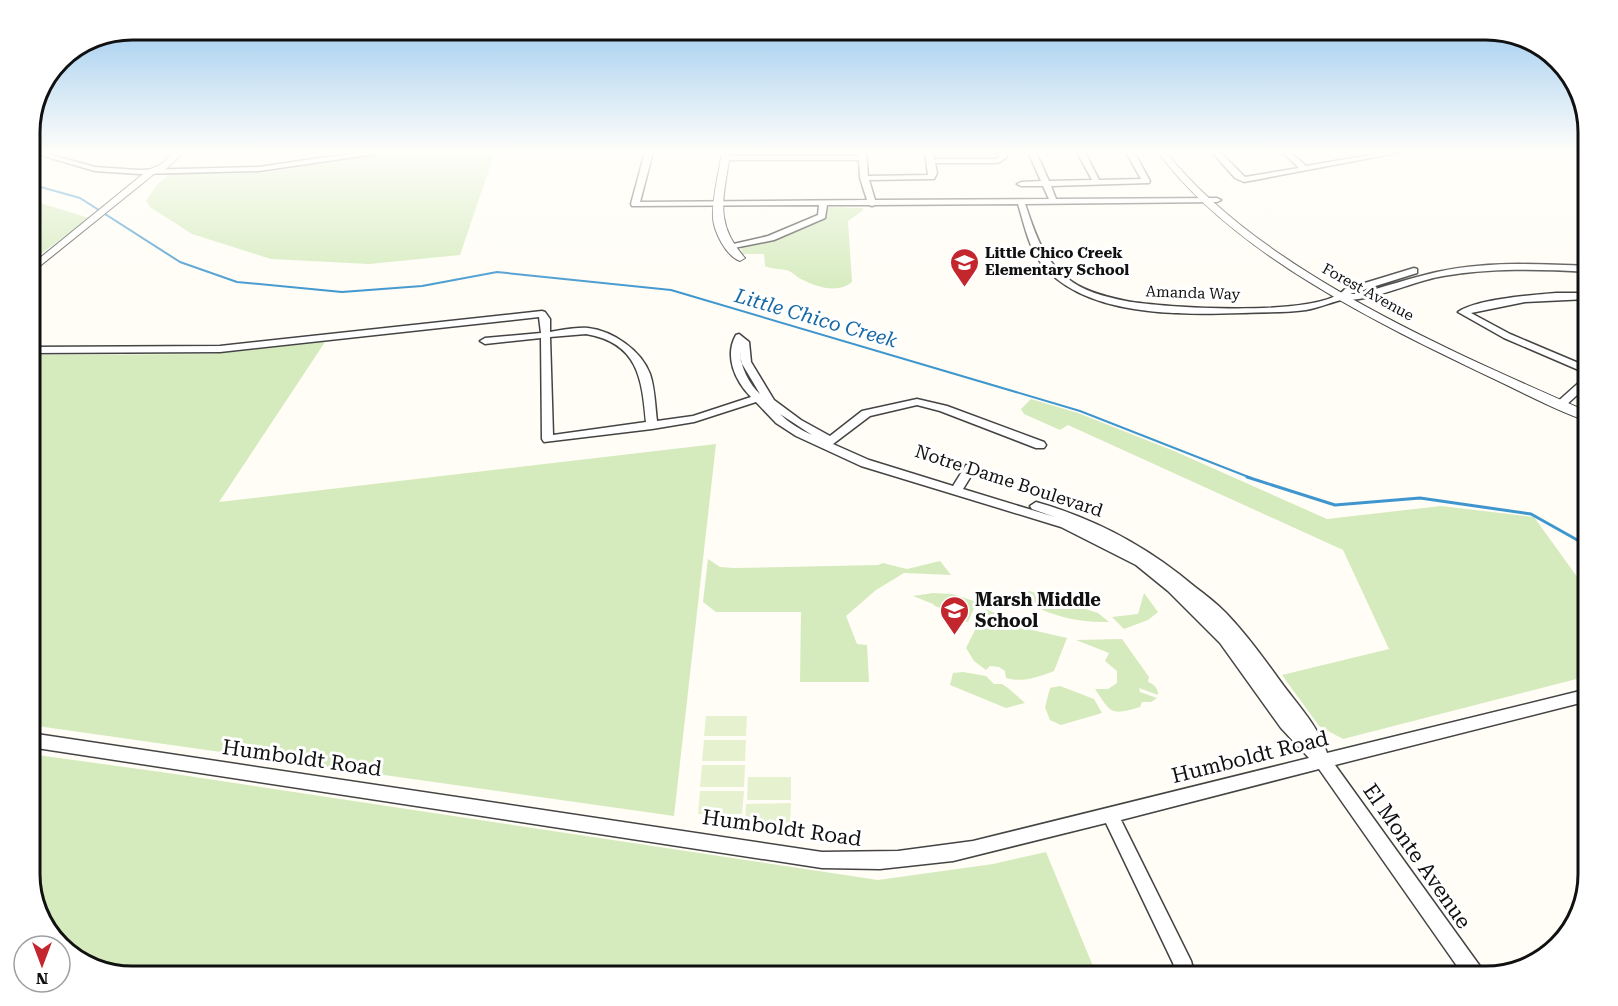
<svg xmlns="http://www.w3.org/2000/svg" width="1618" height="1006" font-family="'Roboto Serif',serif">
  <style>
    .green { fill: #d5ebbd }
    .pitch { fill: #e6f2cf }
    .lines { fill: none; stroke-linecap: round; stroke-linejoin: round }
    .stream-far1 { stroke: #3f96cf; stroke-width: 2 }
    .stream { stroke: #3f96cf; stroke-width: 3 }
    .minor-casing { stroke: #444; stroke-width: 3 }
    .tertiary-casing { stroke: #444; stroke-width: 2 }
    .minor { fill: #fff; fill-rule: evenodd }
    .tertiary { fill: #fff; fill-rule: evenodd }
    .labels { text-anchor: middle; stroke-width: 6; stroke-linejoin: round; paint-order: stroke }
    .far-poi-label { font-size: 15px; font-weight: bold; fill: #111; stroke: #fff; text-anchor: start }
    .far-street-label { font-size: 15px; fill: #111; stroke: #fff }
    .street-label { font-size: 18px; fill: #111; stroke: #fff }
    .poi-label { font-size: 18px; font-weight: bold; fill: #111; stroke: #fff; text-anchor: start }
    .water-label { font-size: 20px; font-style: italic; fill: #1768a6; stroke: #fff }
    .near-street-label { font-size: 21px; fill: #111; stroke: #fff }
    .rim { fill: none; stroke: #111; stroke-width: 3 }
  </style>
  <rect width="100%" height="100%" fill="#fffdf5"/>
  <path class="green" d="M391 152H495L460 255 369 264 271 259 192 234 150 207 146 201 157 185 170 174 261 173Z
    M30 200 89 218 30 262Z
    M826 207 863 208 862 211 848 221 852 282C838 294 816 287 801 279 797 277 793 273 789 271 781 268 773 270 765 266L764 254H743L741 249 743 247 773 240 826 217Z
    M325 342 219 502 716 444 674 816 30 725V355L213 354Z
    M1031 399 1078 413 1174 451 1327 519 1441 506 1534 517 1588 592V676L1343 739 1319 726 1282 675 1389 649 1343 550 1068 425 1060 430 1024 414 1021 409Z
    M708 559 720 567 734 568 878 565 883 563 907 569 940 561 951 575 904 573 876 590 846 616 857 644 867 645 869 682H800L801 612H716L703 602Z
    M1023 589 1098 613 1109 622C1076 623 1047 615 1020 598Z
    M933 593 952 594 977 602 968 622 959 620 957 615 935 606 933 604 913 596Z
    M1144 593 1158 612 1148 620 1124 629 1112 617 1138 614Z
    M986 609 1032 630 1067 638 1054 671C1038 677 1023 683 1006 678L1005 671 999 667 990 666 986 670 974 661 966 648 975 630 983 628V624L979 620Z
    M1122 639 1149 677 1148 682C1154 684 1158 688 1158 695L1139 688 1140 692 1157 698 1151 702H1142L1140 707C1110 716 1111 713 1095 689H1108L1117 683V671L1105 661 1109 653 1076 640Z
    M963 672 986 676 994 684H1002L1008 688 1025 703 1006 708 950 685 953 673Z
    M1060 686 1094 699 1102 713 1061 725 1050 720 1045 707 1050 688Z
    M30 754 168 773 878 880 993 864 1046 852 1097 976H133L76 959 44 925 30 879Z"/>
  <path class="pitch" d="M706 716H747L746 736H704Z
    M704 740H746L745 761H702Z
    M702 765H745L744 787H700Z
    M748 777H791V800H747Z
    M700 791H744L742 814H698Z
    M791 803 790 827H745L746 804Z"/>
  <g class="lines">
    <path class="stream-far1" d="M30 184 80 198 180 262 237 282 342 292 422 286 497 272 671 290 1080 411 1251 478"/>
    <path class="stream" d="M1247 477 1335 505 1420 498 1531 514 1588 546"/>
    <defs>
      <path id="minor" d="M30 152H41L95 167 139 170 259 167 361 152H379L375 154 259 171 139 174 95 171Z
        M645 152H653L640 202 867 200 860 178 859 160H725L721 158 725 156H859L858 152H866L868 176 928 175 925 152H933L934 159H996L999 156 998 152H1006L1007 157 998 163H935L937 173 934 179H931L869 180 875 200 1049 199 1043 186H1021L1017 184 1021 182 1041 181 1028 152H1036L1049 181 1092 180 1077 152H1085L1099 180 1141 179 1126 152H1134L1150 181 1149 183 1051 186 1056 199 1217 198 1221 200 1217 202 1025 204C1035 233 1042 258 1067 278 1082 291 1106 297 1126 301 1163 308 1322 318 1345 289L1414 268 1417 269V273L1350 294H1358C1384 287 1410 278 1437 272 1486 261 1538 264 1588 266V272C1539 269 1491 268 1443 276 1414 281 1387 295 1359 299 1353 300 1347 299 1341 300 1329 303 1318 308 1306 310 1285 313 1263 312 1242 313 1180 315 1083 317 1041 263 1028 246 1024 223 1018 204L875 205 872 206 869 205H827L825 218 774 240 729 249V245L768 236 818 215 819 205 632 206 631 204Z
        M1212 152H1220L1245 177 1299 168 1282 152H1290L1306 166 1387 152H1402L1244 182 1235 178Z
        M1556 293H1588V299L1525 302 1471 313 1510 334 1588 367V374L1504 338 1458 312C1476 299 1533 295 1556 293Z
        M542 311 545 312 550 319V332C562 330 576 327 588 328 613 331 641 350 650 374 655 389 655 405 657 421L693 416 751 397C735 381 724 356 736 335L739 334 749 342 751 362 774 400 801 420 830 436 862 411 917 399 947 406 1044 442 1046 445 1044 448H1036L940 411 917 405 870 416 833 444 869 460 953 486 966 465H974L976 468 963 489 1055 517 1032 509 1030 506 1036 502C1096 519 1148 547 1195 587 1206 595 1217 604 1226 613 1247 635 1265 660 1283 685 1299 706 1319 728 1327 753L1588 689V701L1335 765 1482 969 1484 976H1464L1319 769 1121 820 1191 961 1195 976H1177L1173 963 1106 823 953 861 880 869 822 868 30 747V733L822 852 898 851 973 841 1309 758 1281 728 1220 643 1168 591 1136 565 1061 527 861 466 796 436 776 423 756 402 694 422 652 429 544 442 542 439 541 338 485 344 480 341 485 338 541 333 539 317 220 352 30 353V347L220 346ZM586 334C638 343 642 378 646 422L553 435 550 337ZM740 351 741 362 760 394C749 384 740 366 740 351ZM780 414 812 435C801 430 789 423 780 414Z
        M1588 377V385L1564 407H1556L1555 405 1556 403 1584 378Z"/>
      <path id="tertiary" d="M175 152H184L166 169 154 174 30 274V266L148 170 160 165Z
        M722 152H730C725 196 712 221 745 258L740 261C726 256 714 232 713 218 712 199 719 172 722 152Z
        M1158 152H1166C1260 271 1451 351 1588 412V421C1560 413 1520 391 1492 378 1379 324 1233 254 1158 152Z"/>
    </defs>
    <use href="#minor" class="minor-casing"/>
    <use href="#tertiary" class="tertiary-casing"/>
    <use href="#minor" class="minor"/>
    <use href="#tertiary" class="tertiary"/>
  </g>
  <linearGradient id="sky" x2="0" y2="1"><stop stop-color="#95c6ee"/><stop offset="0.52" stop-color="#fffefa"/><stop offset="1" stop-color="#fffefa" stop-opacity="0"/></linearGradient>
  <rect width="1618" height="293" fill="url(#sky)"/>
  <defs>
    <symbol id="school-pin" viewBox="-11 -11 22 30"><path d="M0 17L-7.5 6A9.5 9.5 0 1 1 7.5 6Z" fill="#c4262e" stroke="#fff"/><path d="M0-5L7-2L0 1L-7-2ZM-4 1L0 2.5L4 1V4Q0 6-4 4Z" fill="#fff"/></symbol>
  </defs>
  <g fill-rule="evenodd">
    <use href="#school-pin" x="948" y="246" width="33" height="45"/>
    <use href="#school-pin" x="938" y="594" width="33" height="45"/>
  </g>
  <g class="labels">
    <g class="far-poi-label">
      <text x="985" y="258">Little Chico Creek<tspan x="985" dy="17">Elementary School</tspan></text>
    </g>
    <g class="far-street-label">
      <text transform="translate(1368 292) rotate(29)" y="5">Forest Avenue</text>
      <text transform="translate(1193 293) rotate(2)" y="5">Amanda Way</text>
    </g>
    <g class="street-label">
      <text transform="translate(1009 481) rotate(18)" y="6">Notre Dame Boulevard</text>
    </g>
    <g class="poi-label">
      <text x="975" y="606">Marsh Middle<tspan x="975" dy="21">School</tspan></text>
    </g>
    <g class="water-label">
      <text transform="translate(816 318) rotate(16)" y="7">Little Chico Creek</text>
    </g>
    <g class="near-street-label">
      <text transform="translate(1250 757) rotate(-14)" y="7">Humboldt Road</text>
      <text transform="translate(302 758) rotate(8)" y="7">Humboldt Road</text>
      <text transform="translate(782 828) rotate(8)" y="7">Humboldt Road</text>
      <text transform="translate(1417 856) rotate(55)" y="7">El Monte Avenue</text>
    </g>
  </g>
  <path d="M0 0H1618V1006H0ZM132 40H1486A92 92 0 0 1 1578 132V874A92 92 0 0 1 1486 966H132A92 92 0 0 1 40 874V132A92 92 0 0 1 132 40Z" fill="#fff" fill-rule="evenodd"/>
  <path class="rim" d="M132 40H1486A92 92 0 0 1 1578 132V874A92 92 0 0 1 1486 966H132A92 92 0 0 1 40 874V132A92 92 0 0 1 132 40Z"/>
  <g transform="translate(42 964) rotate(180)"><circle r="28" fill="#ffffff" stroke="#a0a0a0" stroke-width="1.5"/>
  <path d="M0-4.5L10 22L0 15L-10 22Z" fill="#c4262e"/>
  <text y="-9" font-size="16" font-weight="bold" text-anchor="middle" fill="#111111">N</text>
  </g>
</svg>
